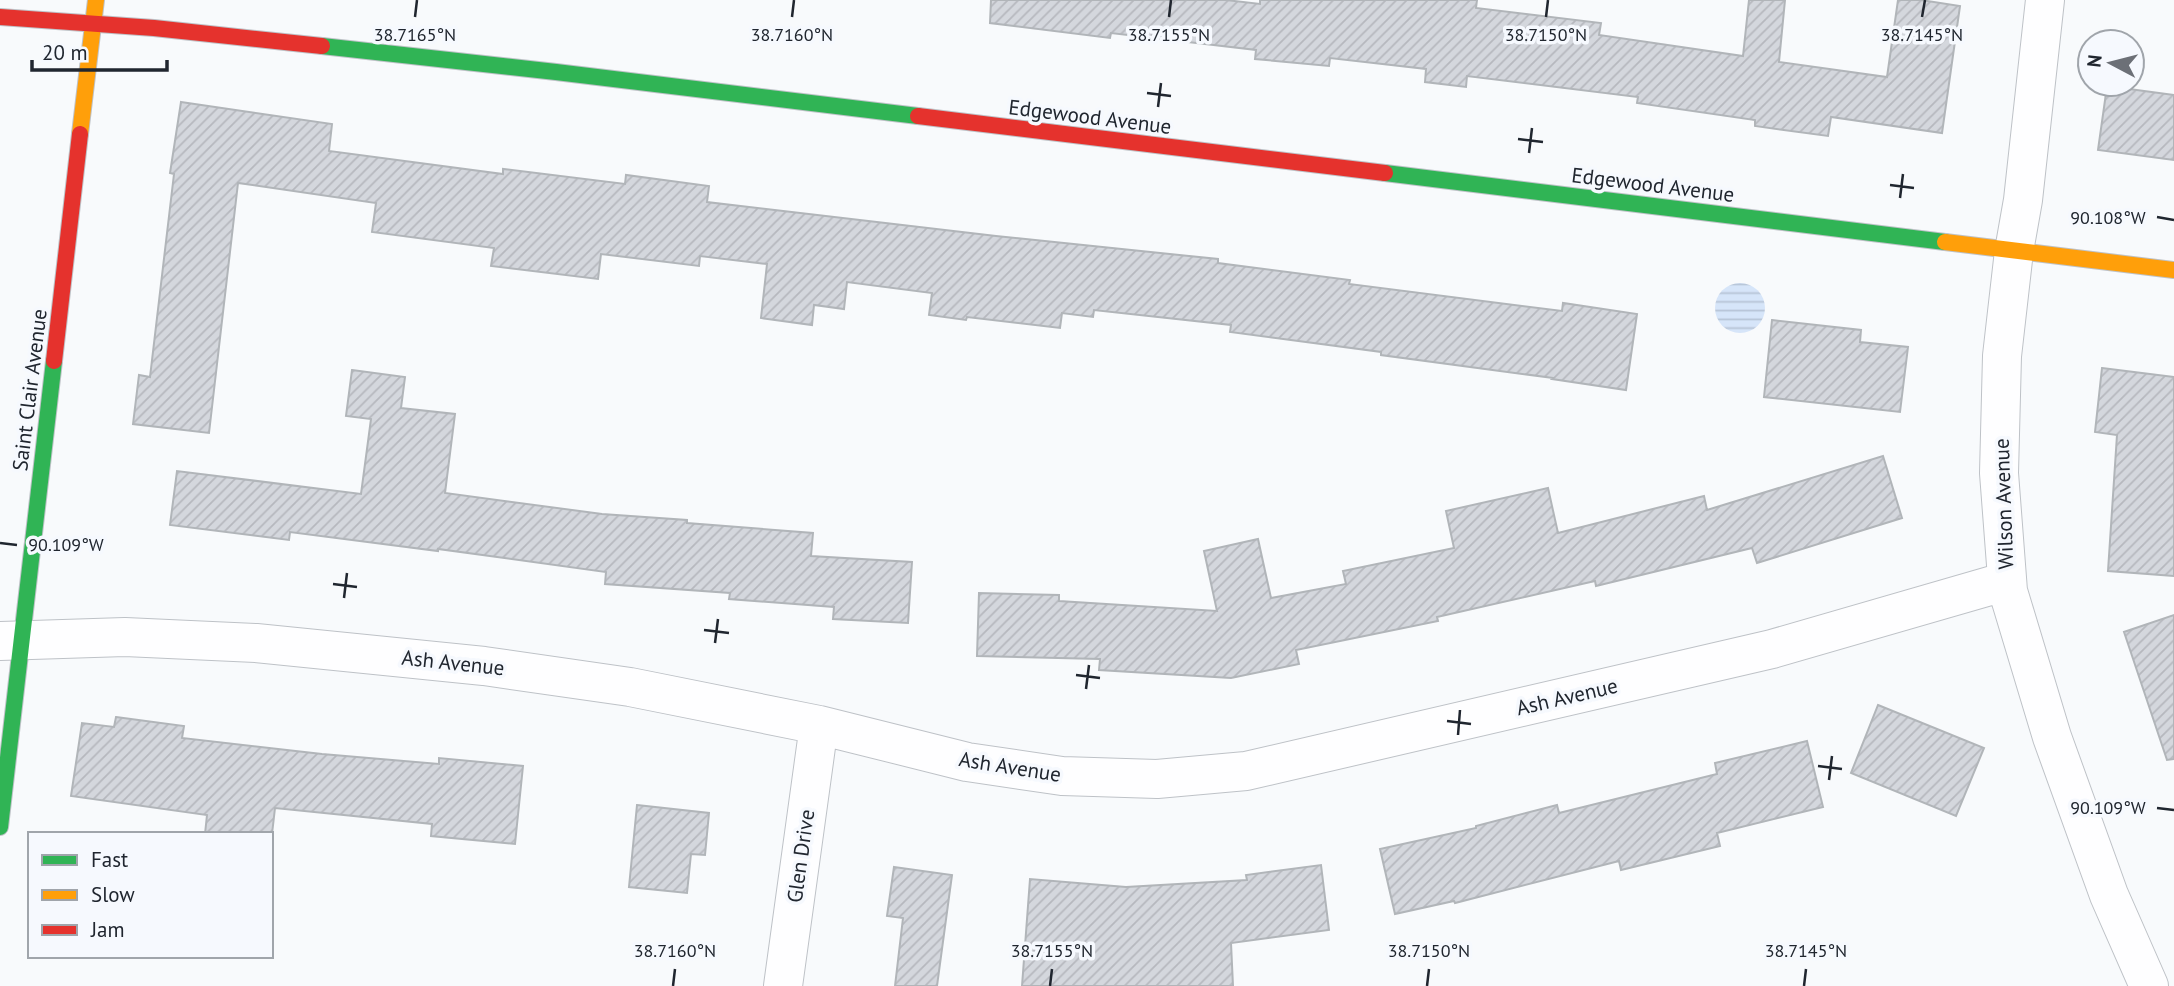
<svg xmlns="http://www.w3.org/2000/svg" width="2174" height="986" font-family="'PT Sans',sans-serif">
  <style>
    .water { fill: url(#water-rules) }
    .building { fill: url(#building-hatch); stroke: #b1b5b9; stroke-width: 2 }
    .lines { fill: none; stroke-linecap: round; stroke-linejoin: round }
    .street-casing { stroke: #bec2c7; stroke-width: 40 }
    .fast-casing { stroke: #bec2c7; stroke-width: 18 }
    .slow-casing { stroke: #bec2c7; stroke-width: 18 }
    .jam-casing { stroke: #bec2c7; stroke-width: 18 }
    .street { stroke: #fefeff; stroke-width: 38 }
    .fast { stroke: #30b455; stroke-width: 16 }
    .slow { stroke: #ff9f0a; stroke-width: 16 }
    .jam { stroke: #e5322d; stroke-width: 16 }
    .ticks { fill: none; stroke: #20262f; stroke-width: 2.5 }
    .labels { text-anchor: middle; stroke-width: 7; stroke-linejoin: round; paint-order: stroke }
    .street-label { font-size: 21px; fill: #20262f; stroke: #f6f9fe }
    .ticks-label { font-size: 18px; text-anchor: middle; fill: #20262f; stroke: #f6f9fe; stroke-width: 7; stroke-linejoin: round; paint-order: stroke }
  </style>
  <defs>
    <pattern id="water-rules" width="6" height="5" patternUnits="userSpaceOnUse" patternTransform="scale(1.75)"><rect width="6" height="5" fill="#d6e5f9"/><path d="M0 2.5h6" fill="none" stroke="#b7c4d6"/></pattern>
    <pattern id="building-hatch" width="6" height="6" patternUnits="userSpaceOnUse" patternTransform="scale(1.75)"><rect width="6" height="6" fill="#d4d7dd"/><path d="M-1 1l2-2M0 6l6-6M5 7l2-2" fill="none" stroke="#b6b8be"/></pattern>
  </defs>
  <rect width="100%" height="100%" fill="#f8fafc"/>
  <path class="water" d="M1715 308a25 25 0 1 1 50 0a25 25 0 1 1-50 0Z"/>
  <path class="building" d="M991 0H1226L1260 4V0H1477L1476 8 1601 23 1599 35 1743 56 1749 0H1785L1779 62 1887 77 1898 0H1921L1960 6 1942 133 1831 117 1828 136 1755 126V120L1637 103 1638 97 1467 76 1466 87 1425 82 1426 69 1330 58 1329 66 1255 59 1256 50 1111 33 1110 38 990 23Z
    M2107 86 2174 95V160L2098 150Z
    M181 102 332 124 329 151 503 174V169L625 184 626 175 709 186 707 202 996 236 1218 259V263L1350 280 1349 284 1562 311 1563 303 1637 314 1626 390 1552 379 1553 378 1381 355V352L1230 332 1231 325 1094 310 1093 317 1062 313 1060 328 967 317 966 320 929 315 932 293 847 282 844 309 814 305 812 325 761 318 767 264 700 256 699 266 601 254 598 279 491 266 494 248 372 232 376 203 238 183 209 433 133 424 139 375 150 377 174 174 170 173Z
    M1772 320 1861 330 1860 342 1908 347 1900 412 1764 397Z
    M2102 368 2174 377V576L2108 571 2117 435 2095 432Z
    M352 370 405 377 401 408 455 414 445 493 602 514 687 520V523L813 533 811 556 912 562 908 623 833 619 834 607 729 599 730 593 605 584 606 572 438 549V551L290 532 289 540 170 525 177 471 361 494 371 419 346 416Z
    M1883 456 1902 518 1757 563 1752 548 1596 586 1595 581 1437 617 1438 621 1296 650 1299 664 1231 678 1099 670 1100 659 977 656 979 593 1059 595V601L1217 611 1204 551 1258 539 1271 598 1346 584 1343 571 1454 548 1446 511 1548 488 1558 533 1704 496 1707 510Z
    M2174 615V759L2167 760 2124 632Z
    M1878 705 1984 748 1956 816 1851 773Z
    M116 717 184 726 182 738 322 754 439 764V758L523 766 515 844 431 836 432 824 275 808 272 834H205L207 815 71 796 82 723 114 727Z
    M1807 741 1823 807 1717 833 1720 846 1621 870 1619 861 1455 903 1454 901 1395 914 1380 849 1476 828V826L1557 805 1559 813 1717 774 1715 763Z
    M637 805 709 813 705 855 691 854 687 893 629 887Z
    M1321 865 1329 930 1231 943 1233 986H1022L1030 879 1126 887 1247 880 1246 875Z
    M894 867 952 875 937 986H895L903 918 887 916Z"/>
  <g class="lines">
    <defs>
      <path id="street" d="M2045 0 2023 200 2014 251 2002 356 1999 473 2008 591 2052 737 2109 895 2149 986
        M0 641 125 637 256 643 484 666 630 687 819 725 967 762 1062 776 1157 779 1246 771 1772 649 2007 581
        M783 986 819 725"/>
      <path id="fast" d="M322 46 556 72 918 116
        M1385 173 1945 242
        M0 827 54 361"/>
      <path id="slow" d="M80 134 96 0
        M1945 242 2174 270"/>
      <path id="jam" d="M0 17 154 28 322 46
        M918 116 1385 173
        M54 361 80 134"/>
    </defs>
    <use href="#street" class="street-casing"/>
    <use href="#fast" class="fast-casing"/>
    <use href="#slow" class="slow-casing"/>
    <use href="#jam" class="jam-casing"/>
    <use href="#street" class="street"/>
    <use href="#fast" class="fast"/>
    <use href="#slow" class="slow"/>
    <use href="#jam" class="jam"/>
  </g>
  <path class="ticks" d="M415 17 417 0M792 17 794 0M1169 17 1171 0M1546 17 1548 0M1922 17 1925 0M1147 93 1171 96M1158 107 1161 83M1518 139 1543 142M1529 153 1532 128M1890 185 1914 188M1900 198 1903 174M2157 217 2174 220M0 543 17 545M333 584 357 587M344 598 347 573M704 630 729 633M715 643 718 619M1076 675 1100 678M1086 689 1089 665M1447 721 1471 724M1458 735 1460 710M1818 766 1842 769M1829 780 1832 756M2157 808 2174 810M673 986 675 969M1050 986 1052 969M1427 986 1429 969M1804 986 1806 969"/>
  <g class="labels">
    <g class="street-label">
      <text transform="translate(1090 117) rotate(7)" y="7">Edgewood Avenue</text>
      <text transform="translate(1653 185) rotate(7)" y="7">Edgewood Avenue</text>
      <text transform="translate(30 390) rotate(-83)" y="7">Saint Clair Avenue</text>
      <text transform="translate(2004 504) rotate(-92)" y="7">Wilson Avenue</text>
      <text transform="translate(453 663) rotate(6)" y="7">Ash Avenue</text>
      <text transform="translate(1567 697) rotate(-13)" y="7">Ash Avenue</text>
      <text transform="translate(1010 767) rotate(9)" y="7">Ash Avenue</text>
      <text transform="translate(801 856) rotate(-82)" y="7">Glen Drive</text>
    </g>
  </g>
  <g class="ticks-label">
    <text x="415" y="41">38.7165°N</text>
    <text x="792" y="41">38.7160°N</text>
    <text x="1169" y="41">38.7155°N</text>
    <text x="1922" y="41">38.7145°N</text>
    <text x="1546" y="41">38.7150°N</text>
    <text x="2108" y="224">90.108°W</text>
    <text x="66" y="551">90.109°W</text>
    <text x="2108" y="814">90.109°W</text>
    <text x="675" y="957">38.7160°N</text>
    <text x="1052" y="957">38.7155°N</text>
    <text x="1429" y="957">38.7150°N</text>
    <text x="1806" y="957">38.7145°N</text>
  </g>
  <rect x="28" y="832" width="245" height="126" fill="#f6f9fe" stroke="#a0a5ab" stroke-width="2"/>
  <rect x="42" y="855" width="35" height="10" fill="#30b455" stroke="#a0a5ab" stroke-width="2"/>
  <text x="91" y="867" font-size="21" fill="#20262f">Fast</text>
  <rect x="42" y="890" width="35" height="10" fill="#ff9f0a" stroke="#a0a5ab" stroke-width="2"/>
  <text x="91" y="902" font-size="21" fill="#20262f">Slow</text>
  <rect x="42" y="925" width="35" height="10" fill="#e5322d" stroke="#a0a5ab" stroke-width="2"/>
  <text x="91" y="937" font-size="21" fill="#20262f">Jam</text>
  <g transform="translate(2111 63) rotate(277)"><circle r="33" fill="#f6f9fe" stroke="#a0a5ab" stroke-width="2"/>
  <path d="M0-5L12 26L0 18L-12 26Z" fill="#6c7077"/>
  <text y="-10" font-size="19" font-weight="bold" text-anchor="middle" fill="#20262f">N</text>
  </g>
  <path d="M32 60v10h135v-10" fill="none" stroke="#20262f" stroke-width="3.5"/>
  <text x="42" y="60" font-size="21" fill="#20262f" stroke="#f6f9fe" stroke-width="5" paint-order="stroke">20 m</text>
</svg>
